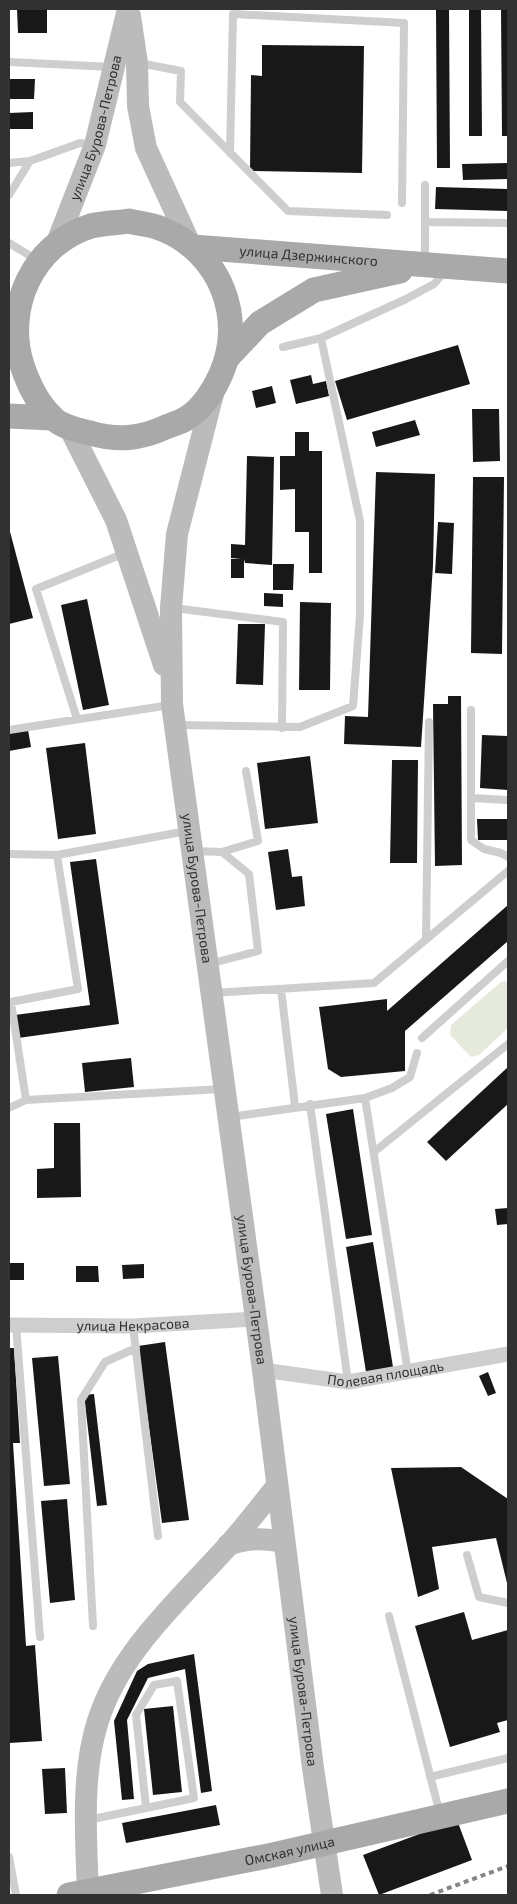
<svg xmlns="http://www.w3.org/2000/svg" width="517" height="1904" font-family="'Exo 2',sans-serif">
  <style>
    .green { fill: #e5eadd }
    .building { fill: #181818 }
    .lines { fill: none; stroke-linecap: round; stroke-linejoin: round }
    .lane { stroke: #cecece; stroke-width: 8 }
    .street { stroke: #cecece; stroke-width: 15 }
    .secondary { stroke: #bbb; stroke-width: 22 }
    .primary { stroke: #a9a9a9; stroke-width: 25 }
    .rail { stroke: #868686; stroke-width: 4; stroke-dasharray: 5 4; stroke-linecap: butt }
    .labels { text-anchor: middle; stroke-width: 5; stroke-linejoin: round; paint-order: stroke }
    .street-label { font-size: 14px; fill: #313131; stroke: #fff }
  </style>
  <rect width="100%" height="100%" fill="#fff"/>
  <path class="green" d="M505 981 508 982V1028L479 1055 471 1057 450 1035 451 1025 501 982Z"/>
  <path class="building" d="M17 9H47V33H18Z
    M436 9H449L450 168H437Z
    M469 9H481L482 136H469Z
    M501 9H508V136H502Z
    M262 45 364 46 362 173 250 171 251 75 262 76Z
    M9 79H35L34 99H9Z
    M33 112V129H9V113Z
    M508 163V179L463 180 462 164Z
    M436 187 508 189V211L435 209Z
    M458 345 470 384 347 420 335 381Z
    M311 375 313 384 326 381 329 396 296 404 290 380Z
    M272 386 276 403 256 408 252 391Z
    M472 409H499L500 461 473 462Z
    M415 420 420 435 376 447 372 432Z
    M295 432H309V451H322V573H309V532H295V489L280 490V456H295Z
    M247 456 274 457 272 565 245 563 244 559V578H231V559H241L231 558V544L245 545Z
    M376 472 435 474 433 565 421 747 344 744 345 716 368 717Z
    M473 477H504L502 654 471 653Z
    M438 522 454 523 452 574 435 573Z
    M9 528 33 618 9 624Z
    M273 564H294L293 590H273Z
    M264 593 283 594V607L264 606Z
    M87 599 109 705 83 710 61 605Z
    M300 602 331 603 330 690H299Z
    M238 624H265L263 685 236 684Z
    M448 696H461L462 865 435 866 433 704H448Z
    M28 730 31 747 9 751V733Z
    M482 735 508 736V790L480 788Z
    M85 743 96 834 58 839 46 748Z
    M310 756 318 823 265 829 257 763Z
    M392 760H418L417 863H390Z
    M477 819H508V840H478Z
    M288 849 292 877 302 876 305 906 276 910 268 852Z
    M96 859 119 1024 18 1038 15 1015 90 1005 70 862Z
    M508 905V941L405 1031V1071L341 1077 328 1069 319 1007 387 999V1011Z
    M131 1058 134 1087 85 1092 82 1063Z
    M508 1067V1104L446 1161 427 1142Z
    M353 1109 372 1235 346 1239 326 1114Z
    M54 1123H80L81 1197 37 1198V1169L54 1168Z
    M508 1208V1224L497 1225 495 1209Z
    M373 1242 393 1367 366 1372 346 1247Z
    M9 1263H24V1280H9Z
    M144 1264V1278L123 1279 122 1265Z
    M76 1266H98L99 1282H76Z
    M165 1342 189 1520 162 1523 138 1346Z
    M9 1348H14L20 1443H13L26 1646 35 1645 42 1741 9 1743Z
    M58 1356 70 1484 44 1486 32 1358Z
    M488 1372 496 1393 488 1396 479 1376Z
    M94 1394 107 1505 97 1506 84 1395Z
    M461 1467 508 1499V1587L496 1538 432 1547 439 1589 418 1597 391 1468Z
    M67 1499 75 1600 50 1603 41 1501Z
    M464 1612 472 1640 508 1630V1720L497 1723 500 1732 450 1747 415 1626Z
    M194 1654 212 1791 201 1793 185 1669 148 1678 127 1720 134 1799 122 1800 114 1721 137 1671 148 1664Z
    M173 1706 182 1792 153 1795 144 1709Z
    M65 1768 67 1813 45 1814 42 1769Z
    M216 1805 220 1825 126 1843 122 1823Z
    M457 1820 472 1860 379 1895 363 1855Z"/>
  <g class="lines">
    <path class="lane" d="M9 62 112 67
      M139 63 181 71 180 102 288 211 387 215
      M230 153 233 14 404 23 402 203
      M9 163 30 161 80 143 93 145
      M9 195 30 161
      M425 222 508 223
      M9 243 37 260
      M425 261V185
      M283 347 321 338 406 299 434 284 445 271
      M174 608 283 622 282 728
      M471 710V840L484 849 501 853 508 857
      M77 719 36 589 125 553
      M177 725 300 727 353 706 360 615V521L321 338
      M9 730 170 705
      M471 798 508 800
      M194 851 222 852 258 841 246 771
      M9 854 57 855 187 831
      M426 939 429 722
      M209 964 258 951 249 874 222 852
      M281 989 295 1106
      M213 993 374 983 508 871
      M422 1038 508 961
      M365 1098 392 1088 410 1077 417 1053
      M26 1100 11 1002 78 989 57 855
      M310 1104 348 1382
      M9 1108 26 1100 222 1089
      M230 1117 365 1098 408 1373
      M374 1152 508 1044
      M16 1325 40 1637
      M133 1326 158 1536
      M467 1555 479 1597 508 1603
      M389 1616 440 1814
      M93 1626 81 1400 105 1362 136 1348
      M430 1777 508 1758
      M88 1820 194 1798 177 1681 154 1685 136 1715 146 1807
      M9 1857 16 1895"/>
    <g class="street">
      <path id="s1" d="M9 1325 133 1326 256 1319"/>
      <path id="s2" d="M263 1370 348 1382 508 1354"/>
    </g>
    <g class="secondary">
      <path d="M130 16 137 63 138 106 146 148 190 244"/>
      <path id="s3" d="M56 245 95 145 128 9"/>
      <path id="s4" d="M214 390 177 534 171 608 172 704 263 1370 313 1768 332 1895"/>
      <path d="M69 427 116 520 164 665"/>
      <path d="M228 1545C248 1538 263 1538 284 1542"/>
      <path d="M88 1892C86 1838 81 1773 98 1721 119 1653 179 1600 226 1548 244 1528 260 1507 277 1486"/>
    </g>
    <g class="primary">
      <path d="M129 221C139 224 152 224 162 229 220 252 246 318 221 374 214 390 202 409 187 418 181 422 173 424 166 427 140 439 118 441 90 433 78 430 61 427 52 417 38 404 28 383 22 365 4 309 32 244 91 226 103 223 117 223 129 221Z"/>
      <path id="s5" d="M193 247 508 271"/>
      <path d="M229 356 260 323 314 290 400 271"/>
      <path d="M9 416 52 418"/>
      <path id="s6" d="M69 1895 273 1855 508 1801"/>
    </g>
    <path class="rail" d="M430 1895 508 1866"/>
  </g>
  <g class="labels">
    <g class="street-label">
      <text dy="5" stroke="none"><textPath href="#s3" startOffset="124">улица Бурова-Петрова</textPath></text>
      <text dy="5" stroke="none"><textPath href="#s5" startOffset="116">улица Дзержинского</textPath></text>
      <text dy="5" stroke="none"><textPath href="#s4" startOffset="505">улица Бурова-Петрова</textPath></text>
      <text dy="5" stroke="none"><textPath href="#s4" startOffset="910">улица Бурова-Петрова</textPath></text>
      <text dy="5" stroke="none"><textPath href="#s1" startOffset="124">улица Некрасова</textPath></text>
      <text dy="5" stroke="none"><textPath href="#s2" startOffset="124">Полевая площадь</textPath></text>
      <text dy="5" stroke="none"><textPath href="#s4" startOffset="1315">улица Бурова-Петрова</textPath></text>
      <text dy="5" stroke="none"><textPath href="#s6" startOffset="225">Омская улица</textPath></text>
    </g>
  </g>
  <rect width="517" height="1904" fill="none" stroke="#313131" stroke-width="20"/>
</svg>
